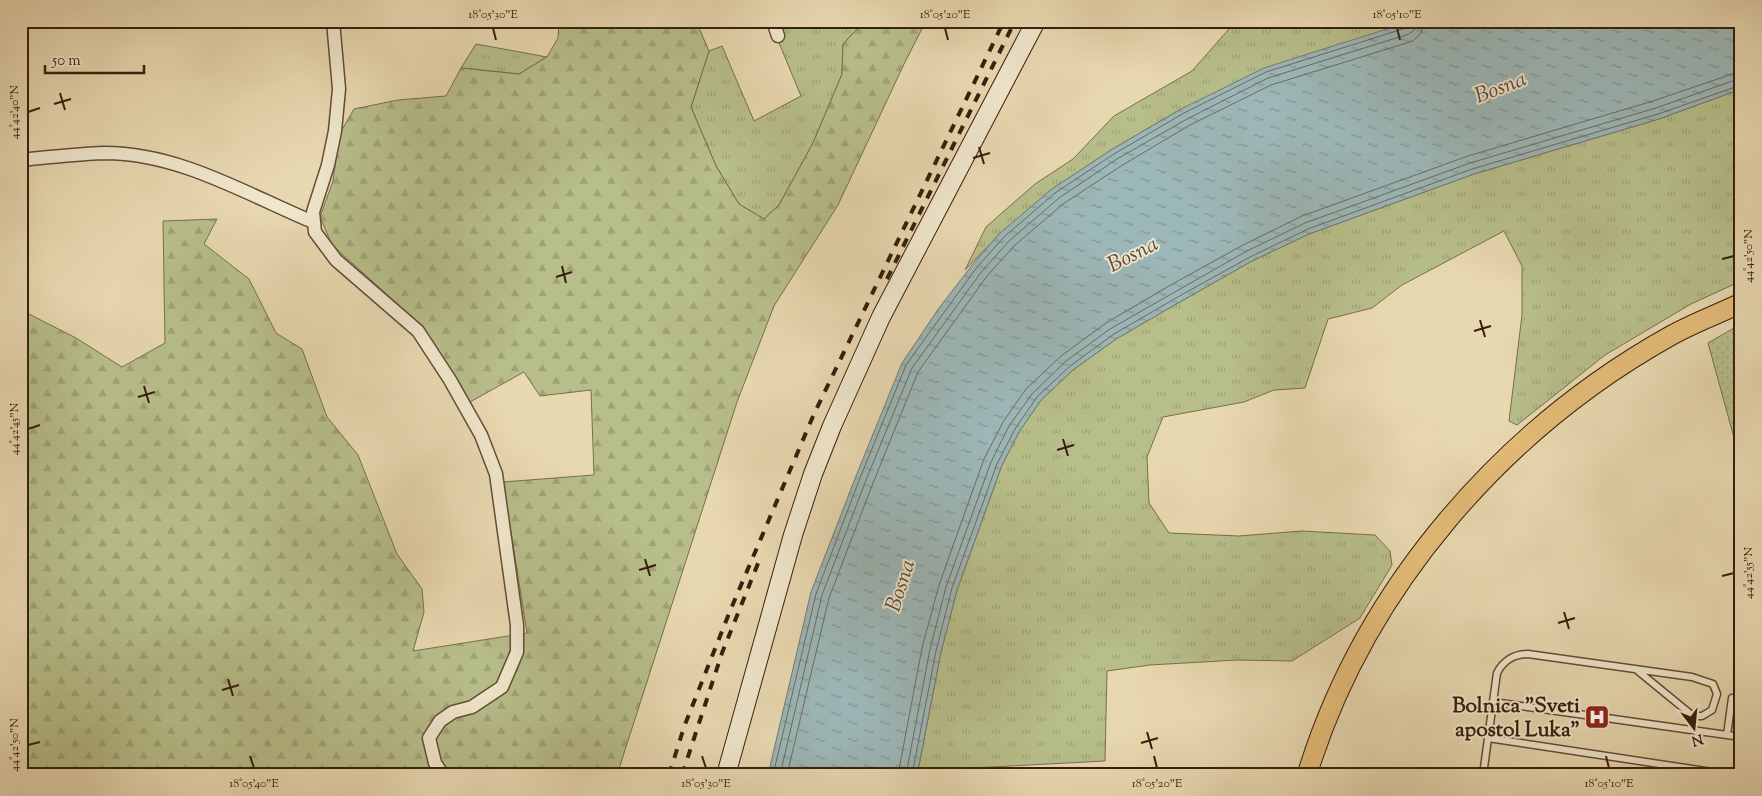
<svg xmlns="http://www.w3.org/2000/svg" width="1762" height="796" font-family="'Sorts Mill Goudy',serif">
  <style>
    .grass { fill: url(#grass-tufts); stroke: #776e4c }
    .forest { fill: url(#forest-firs); stroke: #776e4c }
    .garden { fill: url(#garden-dots); stroke: #776e4c }
    .water { fill: url(#water-ripples); stroke: #747a73 }
    .lines { fill: none; stroke-linecap: round; stroke-linejoin: round }
    .shore { stroke: #6a6b62; stroke-width: 1 }
    .lane-casing { stroke: #634d36; stroke-width: 9 }
    .street-casing { stroke: #634d36; stroke-width: 15 }
    .secondary-casing { stroke: #371f0d; stroke-width: 20 }
    .primary-casing { stroke: #371f0d; stroke-width: 21 }
    .lane { stroke: #f0e6cc; stroke-width: 6 }
    .street { stroke: #f0e6cc; stroke-width: 12 }
    .secondary { stroke: #f0e6cc; stroke-width: 18 }
    .primary { stroke: #e4bc78; stroke-width: 19 }
    .rail { stroke: #371f0d; stroke-width: 4; stroke-dasharray: 9 9; stroke-linecap: butt }
    .ticks { fill: none; stroke: #371f0d; stroke-width: 2 }
    .labels { text-anchor: middle; stroke-width: 4; stroke-linejoin: round; paint-order: stroke }
    .poi-label { font-size: 21px; font-weight: bold; fill: #371f0d; stroke: #f0e6cc; text-anchor: end }
    .water-label { font-size: 22px; font-style: italic; fill: #554d40; stroke: #f0e6cc }
    .neatline { fill: none; stroke: #371f0d; stroke-width: 2 }
    .ticks-label { font-size: 12px; text-anchor: middle; fill: #371f0d }
  </style>
  <defs>
    <pattern id="grass-tufts" width="24" height="20" patternUnits="userSpaceOnUse" patternTransform="scale(1.25)"><rect width="24" height="20" fill="#b7be8a"/><path d="M3 7l-1-3M5 7V3M7 7l1-3M15 17l-1-3M17 17v-4M19 17l1-3" fill="none" stroke="#9ea376"/></pattern>
    <pattern id="forest-firs" width="22" height="20" patternUnits="userSpaceOnUse" patternTransform="scale(1.25)"><rect width="22" height="20" fill="#b7be8a"/><path d="M5 1l3.5 6h-7zM16 11l3.5 6h-7z" fill="#9ea376"/></pattern>
    <pattern id="garden-dots" width="8" height="8" patternUnits="userSpaceOnUse" patternTransform="scale(1.25)"><rect width="8" height="8" fill="#b7be8a"/><path d="M2 2h.1M6 6h.1" fill="none" stroke="#9ea376" stroke-width="1.8" stroke-linecap="round"/></pattern>
    <pattern id="water-ripples" width="26" height="14" patternUnits="userSpaceOnUse" patternTransform="scale(1.25)"><rect width="26" height="14" fill="#9cb7b7"/><path d="M2 4q2-2 4 0t4 0M15 11q2-2 4 0t4 0" fill="none" stroke="#809493"/></pattern>
  </defs>
  <rect width="100%" height="100%" fill="#e8d8b0"/>
  <filter id="stains"><feTurbulence type="fractalNoise" baseFrequency=".004" numOctaves="4"/><feColorMatrix values="0 0 0 0 .2 0 0 0 0 .09 0 0 0 0 .02 0 0 0 .5 -.17"/></filter>
  <radialGradient id="worn" r=".72"><stop offset=".6" stop-color="#630" stop-opacity="0"/><stop offset="1" stop-color="#630" stop-opacity=".3"/></radialGradient>
  <path class="grass" d="M770 21H873L860 26 843 44 842 74 813 143 779 205 764 219 739 204 716 166 691 107 709 51 722 46 754 121 801 96Z
    M1236 21H1412L1181 109 1111 150 1052 189 1001 233 965 270 986 227 1035 184 1073 159 1114 116 1192 71Z
    M476 44 547 57 519 74 461 68Z
    M1741 89V281L1691 304 1605 355 1517 425 1509 421 1522 315V266L1504 231 1402 285 1372 308 1328 319 1305 388 1274 390 1244 402 1163 417 1147 457 1149 503 1169 533 1239 536 1302 531 1375 535 1390 551 1392 565 1360 618 1292 661 1237 660 1150 665 1107 671 1105 761 972 768 966 775H929L918 771 941 652 957 590 1002 465 1019 432 1041 400 1073 370 1116 339 1178 303 1252 261 1309 234 1474 174 1659 119Z"/>
  <path class="forest" d="M559 21H696L709 51 691 107 716 166 739 204 764 219 779 205 813 143 842 74 843 44 860 26 873 21H926L905 62 838 205 774 306 737 402 617 775H21V310L76 338 122 367 165 343 163 221 217 219 204 244 249 279 276 333 302 349 327 417 358 455 397 554 422 589 424 612 413 651 527 633 503 482 594 475 591 390 540 396 524 372 470 402 421 325 332 245 320 217 333 181 339 135 354 109 398 100 446 96 461 68 519 74 547 57 558 38Z"/>
  <path class="garden" d="M1741 324V463L1708 343Z"/>
  <path class="water" d="M1412 21H1741V89L1659 119 1474 174 1309 234 1252 261 1178 303 1116 339 1073 370 1041 400 1019 432 1002 465 957 590 941 652 917 775H768L811 592 856 476 902 363 939 308 973 264 1000 233 1052 189 1111 150 1181 109 1264 68Z"/>
  <g class="lines">
    <path class="shore" d="M773 775 816 594 860 478 906 365 977 267 1004 237 1055 193 1114 154 1184 113 1266 72 1406 28 1410 21
      M780 775 822 595 866 480 912 368 982 271 1009 241 1059 198 1117 159 1187 119 1268 78 1409 34 1415 29 1417 21
      M787 775 829 598 873 483 918 372 987 276 1014 246 1063 204 1121 166 1190 125 1271 85 1413 41 1421 33 1424 21
      M898 775 922 648 939 585 984 459 1003 422 1026 389 1061 356 1106 323 1169 286 1243 245 1302 216 1468 156 1653 101 1741 71
      M906 775 930 649 946 587 991 462 1009 426 1032 394 1066 361 1110 329 1173 293 1247 251 1305 223 1470 163 1656 108 1741 78
      M912 775 936 651 952 588 997 464 1015 429 1037 397 1070 366 1114 334 1176 298 1250 257 1308 229 1472 169 1658 114 1741 85"/>
    <defs>
      <path id="lane" d="M1493 702 1741 737
        M1727 735 1732 698 1741 699
        M1488 738 1732 775
        M1483 775 1497 673C1503 661 1514 654 1528 654L1692 677 1713 684 1717 694 1712 710 1702 716H1693L1638 671"/>
      <path id="street" d="M333 21 339 89 335 131 328 165 313 212 315 232 336 260 418 331 450 380 481 435 496 474 517 625V652L502 687 472 707 453 712 440 721 429 738 435 763 443 775
        M773 21 778 36
        M21 160C49 157 77 154 105 153 179 153 246 194 313 222"/>
      <path id="secondary" d="M726 775 793 535 813 474 832 426 881 317 1036 21"/>
      <path id="primary" d="M1307 775C1364 588 1503 429 1672 335 1694 323 1718 314 1741 303"/>
    </defs>
    <use href="#lane" class="lane-casing"/>
    <use href="#street" class="street-casing"/>
    <use href="#secondary" class="secondary-casing"/>
    <use href="#primary" class="primary-casing"/>
    <use href="#lane" class="lane"/>
    <use href="#street" class="street"/>
    <use href="#secondary" class="secondary"/>
    <use href="#primary" class="primary"/>
    <path class="rail" d="M887 279 1015 21
      M669 775 684 727 730 611 814 414 1004 21
      M682 775 722 653 761 556"/>
  </g>
  <path class="ticks" d="M493 28 496 40M945 28 948 40M1397 28 1400 40M60 93 65 110M54 104 71 99M28 112 40 108M979 147 984 164M973 158 990 153M1722 259 1734 256M562 266 566 283M556 277 572 272M1480 320 1485 337M1474 331 1491 326M144 386 149 403M138 397 155 392M28 429 40 425M1063 439 1068 456M1057 450 1074 445M645 559 650 576M639 570 656 565M1722 576 1734 573M1564 612 1569 629M1558 623 1575 618M228 679 233 696M222 690 239 685M1147 732 1152 749M1141 743 1158 738M28 745 40 742M250 756 254 768M702 756 706 768M1154 756 1157 768M1606 756 1609 768"/>
  <defs>
    <symbol id="hospital-square" viewBox="-11 -11 22 22"><rect x="-9" y="-9" width="18" height="18" rx="4" fill="#8f2418" stroke="#f0e6cc"/><path d="M-5-5h3v3.5h4V-5h3V5h-3V1.5h-4V5h-3Z" fill="#fff"/></symbol>
  </defs>
  <g fill-rule="evenodd">
    <use href="#hospital-square" x="1583" y="703" width="28" height="28"/>
  </g>
  <g class="labels">
    <g class="poi-label">
      <text x="1580" y="712">Bolnica "Sveti<tspan x="1580" dy="24">apostol Luka"</tspan></text>
    </g>
    <g class="water-label">
      <text transform="translate(1500 86) rotate(-21)" y="8">Bosna</text>
      <text transform="translate(1132 253) rotate(-27)" y="8">Bosna</text>
      <text transform="translate(899 585) rotate(-72)" y="8">Bosna</text>
    </g>
  </g>
  <rect width="1762" height="796" fill="none" stroke="#e8d8b0" stroke-width="55"/>
  <g transform="translate(1694 728) rotate(164)" stroke="#f0e6cc" stroke-width="4" paint-order="stroke">
  <path d="M0-4L9 19L0 12L-9 19Z" fill="#371f0d"/>
  <text y="-8" font-size="14" font-weight="bold" text-anchor="middle" fill="#371f0d">N</text>
  </g>
  <path d="M45 65v8h99v-8" fill="none" stroke="#371f0d" stroke-width="2.5"/>
  <text x="52" y="65" font-size="15" fill="#371f0d" stroke="#f0e6cc" stroke-width="4" paint-order="stroke">50 m</text>
  <rect x="28" y="28" width="1706" height="740" class="neatline"/>
  <g class="ticks-label">
    <text x="493" y="18">18°05'30"E</text>
    <text x="945" y="18">18°05'20"E</text>
    <text x="1397" y="18">18°05'10"E</text>
    <text transform="translate(14 112) rotate(-90)" y="4">44°42'40"N</text>
    <text transform="translate(1748 256) rotate(-90)" y="4">44°42'50"N</text>
    <text transform="translate(14 429) rotate(-90)" y="4">44°42'45"N</text>
    <text transform="translate(1748 573) rotate(-90)" y="4">44°42'55"N</text>
    <text transform="translate(14 745) rotate(-90)" y="4">44°42'50"N</text>
    <text x="254" y="787">18°05'40"E</text>
    <text x="706" y="787">18°05'30"E</text>
    <text x="1157" y="787">18°05'20"E</text>
    <text x="1609" y="787">18°05'10"E</text>
  </g>
  <rect width="100%" height="100%" filter="url(#stains)"/>
  <rect width="100%" height="100%" fill="url(#worn)"/>
</svg>
